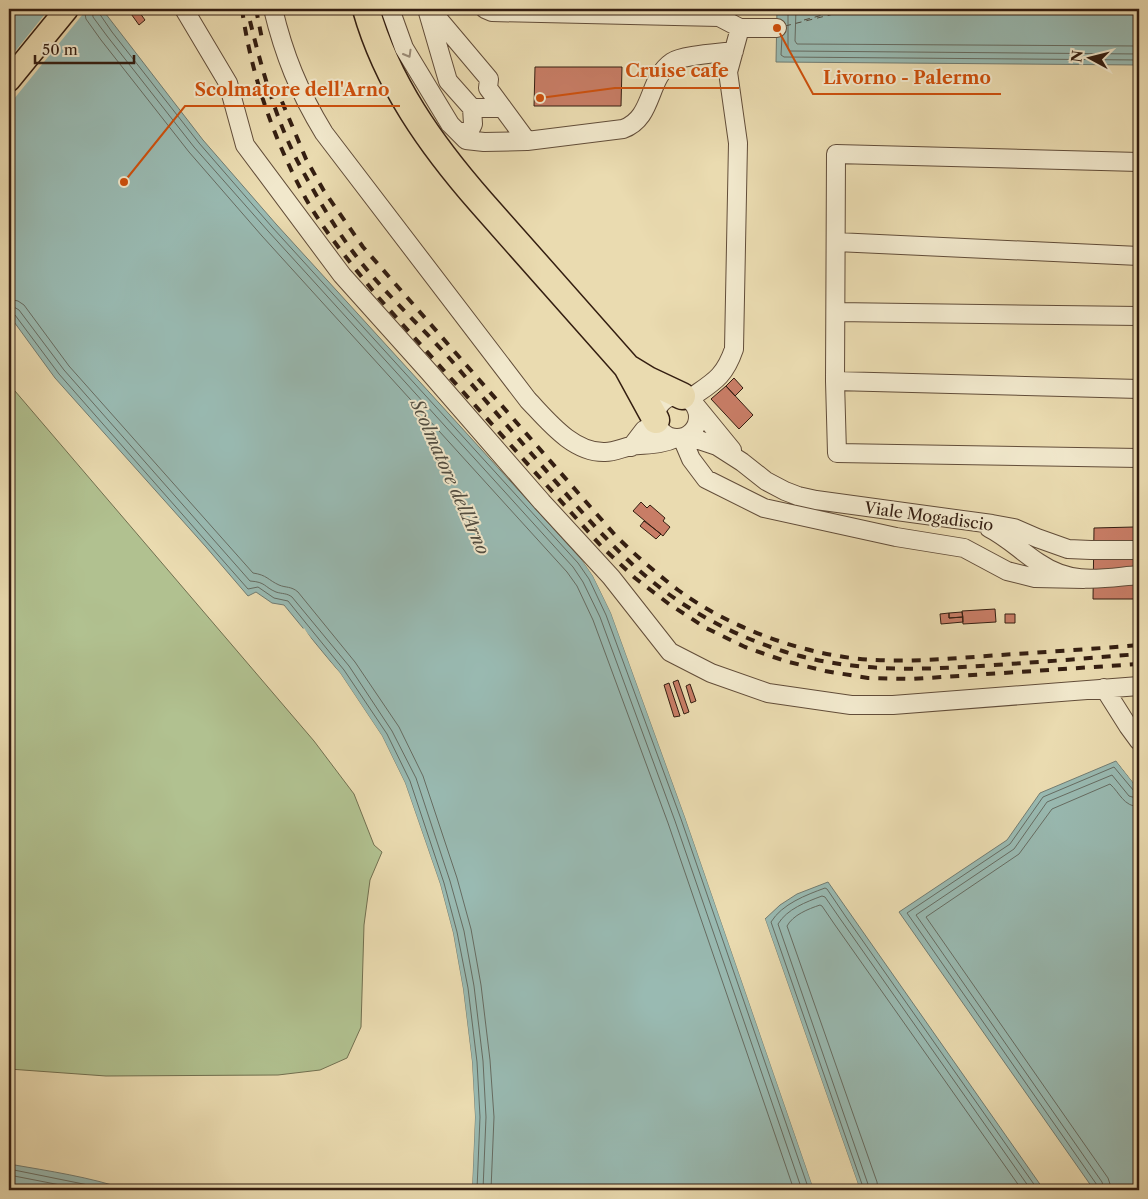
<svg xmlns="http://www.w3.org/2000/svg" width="1148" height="1199" font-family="'Libre Caslon Text',serif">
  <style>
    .green { fill: #b1c190; stroke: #727050 }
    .water { fill: #99bab2; stroke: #717c72 }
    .pier { fill: #eadbb0 }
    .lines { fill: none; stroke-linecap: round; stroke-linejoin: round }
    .shore { stroke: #666c62; stroke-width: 1 }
    .ferry { stroke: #524d41; stroke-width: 1; stroke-dasharray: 6 5; stroke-linecap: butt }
    .building { fill: #c87d66; stroke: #341e11 }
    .minor-casing { stroke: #624d39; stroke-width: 20 }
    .major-casing { stroke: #341e11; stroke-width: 25 }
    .highway-casing { stroke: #341e11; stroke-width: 29 }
    .minor { stroke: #f1e8cc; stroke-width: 18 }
    .major { stroke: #eadbb0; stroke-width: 22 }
    .highway { stroke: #eadbb0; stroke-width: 26 }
    .rail { stroke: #341e11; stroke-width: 4; stroke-dasharray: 9 9; stroke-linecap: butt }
    .oneway { stroke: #9c8d78 }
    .labels { text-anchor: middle; stroke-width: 4; stroke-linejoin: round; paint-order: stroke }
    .street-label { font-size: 16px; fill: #341e11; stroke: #f1e8cc }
    .water-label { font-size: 18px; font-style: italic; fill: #524d41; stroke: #f1e8cc }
    .leader { fill: none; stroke: #cd500d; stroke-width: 2 }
    .callout-dot { fill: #cd500d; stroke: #f1e8cc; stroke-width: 2 }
    .callout-label { font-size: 18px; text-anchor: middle; font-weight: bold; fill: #cd500d; stroke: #f1e8cc; stroke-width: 4; stroke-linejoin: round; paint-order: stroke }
  </style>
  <rect width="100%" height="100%" fill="#eadbb0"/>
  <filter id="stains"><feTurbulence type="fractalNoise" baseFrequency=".004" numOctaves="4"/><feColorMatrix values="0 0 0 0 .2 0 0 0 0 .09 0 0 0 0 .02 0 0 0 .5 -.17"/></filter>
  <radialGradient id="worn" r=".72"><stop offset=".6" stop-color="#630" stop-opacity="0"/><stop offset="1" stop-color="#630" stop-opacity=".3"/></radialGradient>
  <path class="green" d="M9 384 314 741 354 794 374 845 382 852 370 880 364 925 361 1027 347 1058 320 1070 278 1075 106 1076 9 1069Z"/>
  <path class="water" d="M9 9H102L203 140 276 224 582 560 593 576 611 613 685 817 814 1190H472L475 1117 472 1062 463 989 453 933 440 884 405 783 382 736 340 673 284 605 272 603 256 592 248 596 206 547 55 378 9 315Z
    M777 9H1139V65L776 62Z
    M1116 761 1139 790V1190H1094L899 912 1007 840 1040 793Z
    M828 882 1044 1190H860L765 919 780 905 797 894Z
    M9 1164C49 1171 90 1177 128 1190H9Z"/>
  <path class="pier" d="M49 9H87L9 105V59Z
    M584 559 595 575 613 612 688 816 817 1190H814L685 817 611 613 593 576 582 560Z
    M304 628 316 646 340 673 382 736 405 783 440 884 453 933 463 989 472 1062 475 1117 472 1190H470L472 1117 469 1062 461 989 450 934 437 885 403 784 380 738 338 675 314 648 302 630Z
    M1115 759H1118L1139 786V790Z
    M764 917 765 919 860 1190H857L771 947 762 920Z"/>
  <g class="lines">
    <path class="shore" d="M84 9 86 19 101 40 189 152 262 236 567 572 577 586 593 620 668 823 794 1190
      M92 9 93 17 107 36 194 147 268 231 573 567 583 582 600 617 675 821 802 1190
      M98 9 99 13 112 32 199 143 272 227 578 563 589 579 606 615 681 819 809 1190
      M788 9V49L790 51 1139 54
      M796 9 795 41 797 44 1139 46
      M782 37 781 55 784 57 1139 60
      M9 299 18 301 24 305 69 366 253 573C267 575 268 580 279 585 286 588 291 586 298 592L355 662 399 727 423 776 457 878 471 929 481 985 490 1060 494 1117 491 1190
      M9 307H14L19 310 64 370 250 581C266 582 264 587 276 592 282 594 287 593 292 597L349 666 392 731 416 778 450 881 464 931 474 986 483 1061 486 1117 483 1190
      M9 313 15 315 59 374 248 589 258 587 274 598 288 601 344 670 387 734 410 781 444 883 457 932 468 988 477 1062 480 1117 477 1190
      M9 1169 113 1190
      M9 1175 86 1190
      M864 1190 771 922C782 904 806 895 825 888L827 889 846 917 1038 1190
      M870 1190 778 924C787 909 806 902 822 896L825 897 841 920 1031 1190
      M878 1190 877 1182 787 926C793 915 808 909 820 905L822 906 835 925 1022 1190
      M1098 1190 1097 1185 907 913 1010 844 1043 797 1114 767 1134 791 1139 793
      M1104 1190 1102 1182 916 915 1014 849 1047 802 1112 775 1129 796 1139 799
      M1112 1190 1108 1178 926 917 1019 854 1052 809 1110 784C1120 793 1123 806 1139 807"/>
    <path class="ferry" d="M804 20 845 9
      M785 26 854 9"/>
  </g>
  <path class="building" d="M132 9H137L145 20 139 25 129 11Z
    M535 67H622L621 106H534Z
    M734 378 743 388 735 396 726 386Z
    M726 386 753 415 739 429 711 399Z
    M641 502 647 508 650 505 665 518 663 521 670 527 663 536 633 511Z
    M644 521 661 534 656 539 640 526Z
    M1134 527 1135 599H1093L1094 528Z
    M995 609 996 622 963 624 962 611Z
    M962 612 963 617 949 618V613Z
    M949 613V618L963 617V622L941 624 940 614Z
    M1005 614H1015V623H1005Z
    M678 680 689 712 684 714 673 682Z
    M669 683 680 716 674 717 664 685Z
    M690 684 696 701 691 703 686 686Z"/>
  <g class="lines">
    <defs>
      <path id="minor" d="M184 9 228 83 245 145 342 275 429 372 542 502 611 577 670 652 711 673 768 693 851 705H893L1139 686
        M273 9C284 55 299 92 324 133L528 400C548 421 573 453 605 452 614 452 622 448 631 446 647 444 661 445 676 438
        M390 9 404 48 450 124 466 140 484 142 527 141 623 129C654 118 647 79 672 62 682 55 720 53 734 51
        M427 9 448 81 472 108H503
        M430 9 489 79 488 88 527 141
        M485 9 492 12 719 17 740 28
        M459 133 470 130 473 124 472 108
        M1139 162 836 154 835 381 837 453 1139 458
        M836 242 1139 256
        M836 312 1139 316
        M835 381 1139 389
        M656 417a21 21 0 1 1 42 0a21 21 0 1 1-42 0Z
        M689 399C713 382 724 378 734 349L738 143 728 72 740 28H777
        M696 406 732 450
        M687 436 717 446 742 462 766 481 785 491 798 496 816 500 992 524 1014 528 1037 538 1068 549 1091 550H1139
        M682 438 691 459 706 479 764 508 896 537 964 548 1007 571 1035 578 1084 579
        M631 447 644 430 657 423
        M989 528C1007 537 1022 552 1039 563 1073 586 1102 578 1139 575
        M1104 688 1128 726 1139 741"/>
      <path id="major" d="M9 80 67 9"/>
      <path id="highway" d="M366 9C387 83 431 145 481 202L627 367 656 420
        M630 369 648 380 682 396"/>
    </defs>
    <use href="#minor" class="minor-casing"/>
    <use href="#major" class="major-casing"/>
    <use href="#highway" class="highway-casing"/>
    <use href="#minor" class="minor"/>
    <use href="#major" class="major"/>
    <use href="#highway" class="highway"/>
    <path class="rail" d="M242 9C251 75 274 140 306 199 326 234 353 266 378 297L602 547 635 578 669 604 706 628 745 647 785 661 825 671 868 678 912 679 1139 664
      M256 9 263 44
      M250 21C262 70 276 120 299 164 315 194 333 225 353 252 382 291 419 324 451 360 484 399 517 437 550 475 579 509 608 543 641 572 684 610 736 637 789 653 858 673 923 670 994 665 1042 662 1091 658 1139 654
      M275 85 306 159 324 191 363 247 615 535C635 555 656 573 678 590 731 629 809 657 875 660 917 662 958 658 1000 655 1046 652 1093 649 1139 645"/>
  </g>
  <defs><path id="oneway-chevron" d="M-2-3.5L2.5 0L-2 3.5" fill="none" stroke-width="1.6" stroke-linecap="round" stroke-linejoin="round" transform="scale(1.25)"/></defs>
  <use class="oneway" href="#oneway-chevron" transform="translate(408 54) rotate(60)"/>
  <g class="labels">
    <g class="street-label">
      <text transform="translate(929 516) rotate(8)" y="6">Viale Mogadiscio</text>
    </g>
    <g class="water-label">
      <text transform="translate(450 477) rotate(66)" y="6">Scolmatore dell'Arno</text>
    </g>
  </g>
  <path class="leader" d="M540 98L615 88H739M777 28L813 94H1001M124 182L185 106H400"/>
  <g class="callout-dot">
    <circle cx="540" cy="98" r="5"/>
    <circle cx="777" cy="28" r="5"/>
    <circle cx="124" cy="182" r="5"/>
  </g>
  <g class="callout-label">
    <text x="677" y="77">Cruise cafe</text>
    <text x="907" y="84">Livorno - Palermo</text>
    <text x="292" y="96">Scolmatore dell'Arno</text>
  </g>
  <rect width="1148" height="1199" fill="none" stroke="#eadbb0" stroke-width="30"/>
  <rect x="10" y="10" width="1128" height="1179" fill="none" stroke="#341e11" stroke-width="2.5"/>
  <rect x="15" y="15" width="1118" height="1169" fill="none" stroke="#341e11"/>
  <g transform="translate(1090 58) rotate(277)" stroke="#f1e8cc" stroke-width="4" paint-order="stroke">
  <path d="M0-4L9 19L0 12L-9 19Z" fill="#341e11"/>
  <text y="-8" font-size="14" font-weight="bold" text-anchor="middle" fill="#341e11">N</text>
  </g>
  <path d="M35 55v8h99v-8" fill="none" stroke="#341e11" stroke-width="2.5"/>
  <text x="42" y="55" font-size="15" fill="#341e11" stroke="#f1e8cc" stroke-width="4" paint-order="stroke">50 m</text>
  <rect width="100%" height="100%" filter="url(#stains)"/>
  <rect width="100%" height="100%" fill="url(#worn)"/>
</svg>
